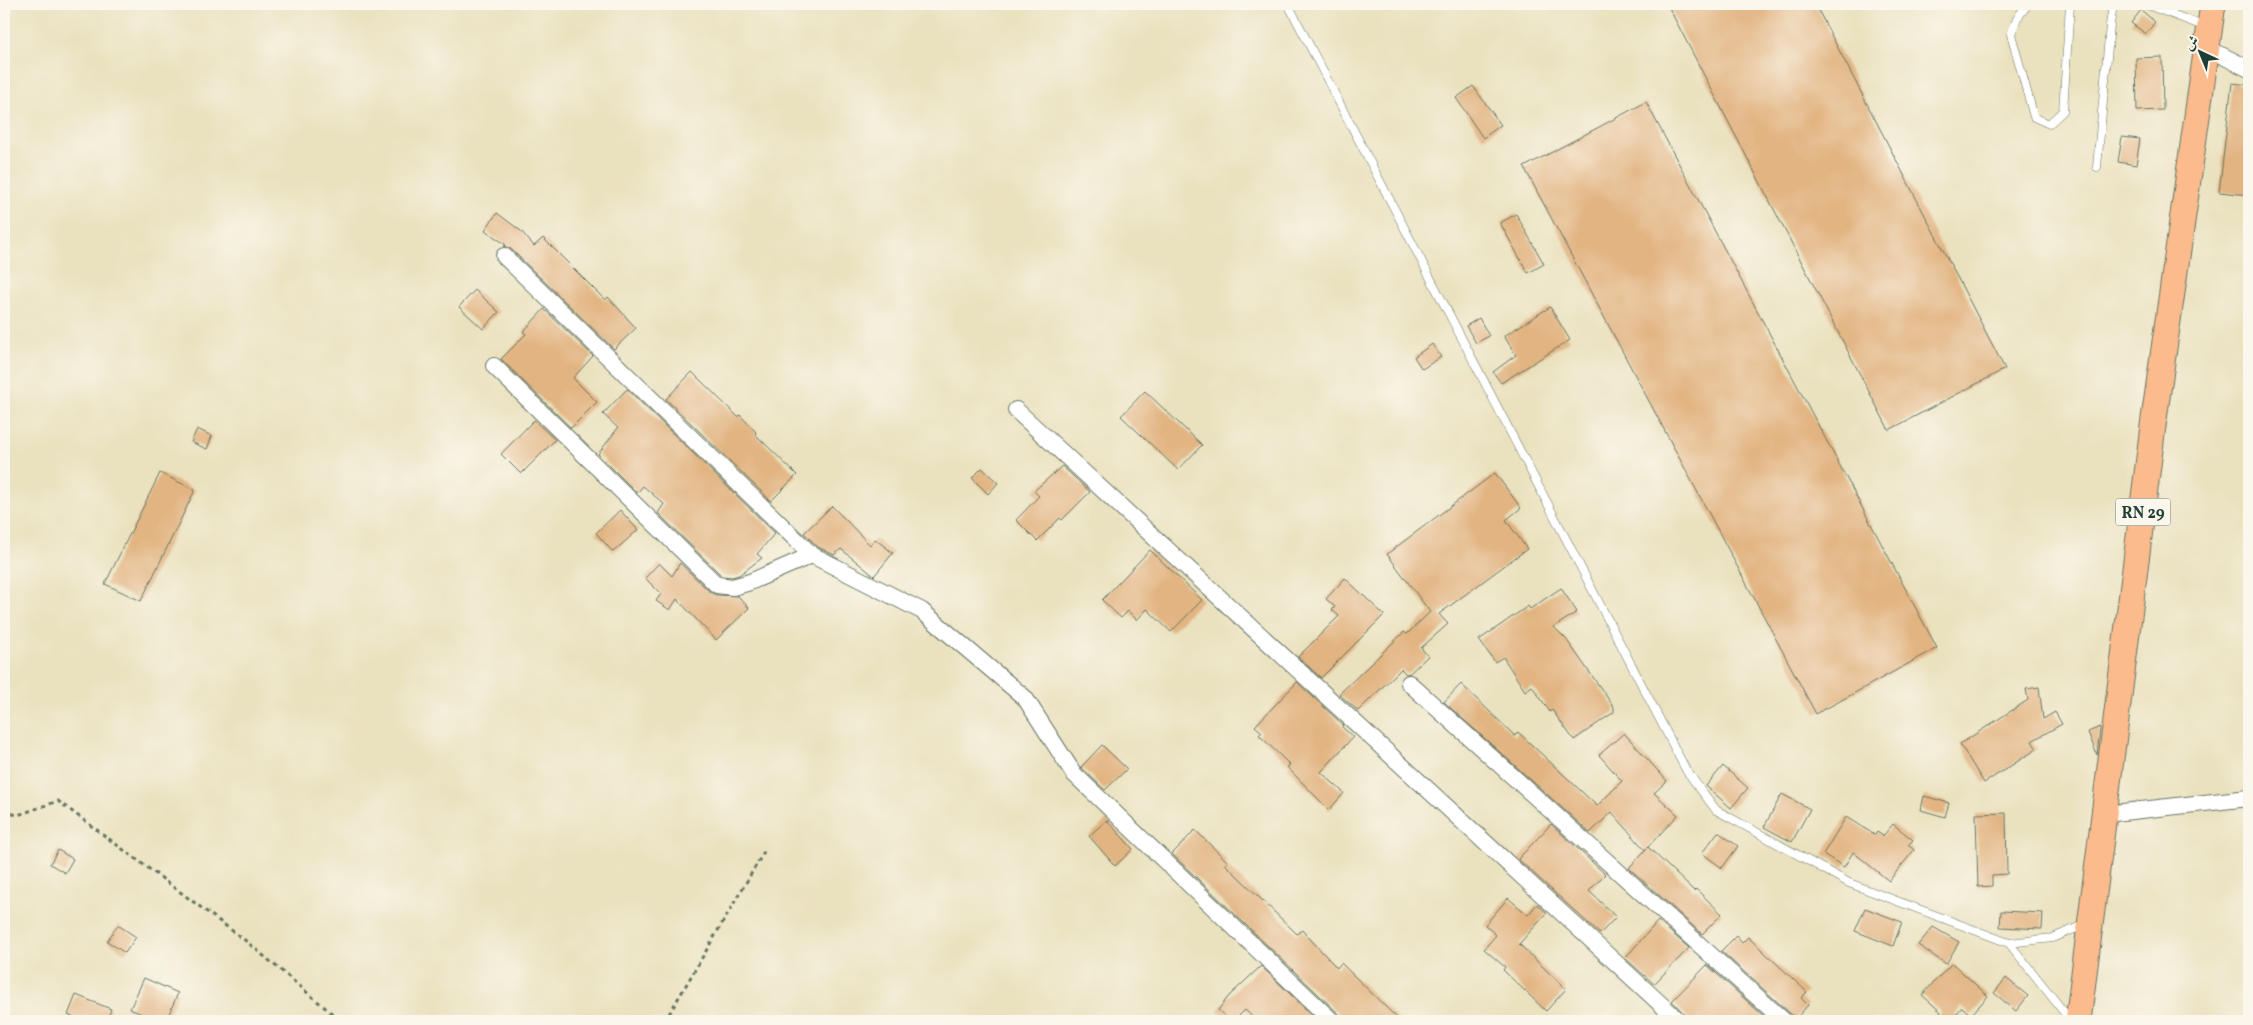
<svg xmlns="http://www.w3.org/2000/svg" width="2253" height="1025" font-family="Vollkorn,Amiri,serif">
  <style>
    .building { fill: #e2b481 }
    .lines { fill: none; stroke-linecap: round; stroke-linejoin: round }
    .service-casing { stroke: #667664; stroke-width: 9 }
    .minor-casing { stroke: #667664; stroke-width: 18 }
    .primary-casing { stroke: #667664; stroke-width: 27 }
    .path { stroke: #667664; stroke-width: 3; stroke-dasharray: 4 4; stroke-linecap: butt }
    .service { stroke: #fff; stroke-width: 8 }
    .minor { stroke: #fff; stroke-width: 16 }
    .primary { stroke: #fbbb8d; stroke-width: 25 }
    .labels { text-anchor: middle; stroke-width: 5; stroke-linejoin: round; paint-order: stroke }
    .shield { fill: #fbf7ec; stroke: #61756b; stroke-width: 1 }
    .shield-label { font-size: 16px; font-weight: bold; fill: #1f3d34 }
  </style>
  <rect width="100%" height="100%" fill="#fbf7ec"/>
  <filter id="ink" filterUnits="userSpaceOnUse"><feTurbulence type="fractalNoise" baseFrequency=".02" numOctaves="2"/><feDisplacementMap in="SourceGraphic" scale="10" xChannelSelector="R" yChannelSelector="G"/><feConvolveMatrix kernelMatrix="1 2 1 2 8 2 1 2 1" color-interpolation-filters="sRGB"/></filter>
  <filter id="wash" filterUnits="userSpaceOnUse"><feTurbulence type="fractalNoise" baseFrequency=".0096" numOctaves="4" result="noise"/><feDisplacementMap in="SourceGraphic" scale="20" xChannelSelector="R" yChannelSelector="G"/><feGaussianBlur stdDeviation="1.12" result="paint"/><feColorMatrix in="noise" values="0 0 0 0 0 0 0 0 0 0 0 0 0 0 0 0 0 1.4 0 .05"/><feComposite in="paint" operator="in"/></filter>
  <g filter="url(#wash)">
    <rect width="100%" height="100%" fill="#eae1be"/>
    <g id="blocks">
      <path class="building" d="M1667 4H1815L2005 369 1889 430Z
        M2141 10 2155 22 2146 34 2131 23Z
        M2162 57 2163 110 2137 111 2136 58Z
        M2232 83 2249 85V195L2219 192Z
        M1473 86 1501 125 1483 138 1456 98Z
        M1646 102 1937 648 1816 714 1524 167Z
        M2122 137 2140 139 2136 165 2118 162Z
        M497 213 521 231 534 246 543 238 605 300 608 297 636 328 614 349 511 249 504 246 506 245 485 230Z
        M1516 214 1544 264 1528 273 1500 223Z
        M475 290 499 312 483 329 459 307Z
        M1550 307 1570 340 1501 383 1493 372 1516 355 1504 336Z
        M544 309 593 356 573 378 597 402 571 428 501 359 526 334 523 332Z
        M1479 318 1489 336 1476 343 1466 326Z
        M1432 344 1441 357 1422 369 1414 357Z
        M692 372 738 417 740 415 756 432 755 434 797 475 771 501 666 399Z
        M627 389 775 533 757 554 762 558 739 575 732 577 722 576 658 513 664 504 643 486 637 493 598 454 618 428 603 414Z
        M1145 391 1202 445 1178 470 1121 416Z
        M534 420 555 440 521 474 501 454Z
        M197 429 212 436 207 449 191 442Z
        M1062 466 1090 492 1062 520 1060 518 1037 541 1016 520 1039 496 1034 491Z
        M982 468 998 483 988 494 972 478Z
        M160 473 195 490 141 601 105 584Z
        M1495 473 1521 508 1506 520 1527 549 1439 614 1448 624 1421 648 1428 656 1410 673 1406 674 1401 669 1358 711 1339 694 1404 632 1407 634 1430 612 1387 554Z
        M832 506 870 545 875 539 893 553 874 576 841 549 834 555 818 547 804 533Z
        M620 510 638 530 613 552 596 533Z
        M1150 550 1202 600 1171 632 1147 609 1137 620 1128 611 1121 618 1102 600Z
        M659 563 672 576 680 563 710 592 716 595 738 596 749 608 716 640 677 599 670 610 656 601 661 594 645 578Z
        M1345 578 1384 615 1321 678 1298 657 1339 616 1332 610 1335 607 1326 599Z
        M1561 588 1577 612 1554 627 1566 639 1614 707V712L1574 740 1552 710 1550 712 1532 686 1525 691 1503 657 1495 662 1479 640 1528 606 1530 609Z
        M1297 682 1343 725 1342 727 1353 737 1321 772 1344 793 1329 810 1287 767 1290 765 1259 735 1262 732 1255 726Z
        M1461 684 1515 736 1518 732 1597 806 1622 781 1599 755 1624 733 1667 781 1654 793 1678 815 1645 850 1612 812 1590 833 1444 702Z
        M2039 687 2043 719 2055 712 2062 724 2032 741 2037 749 1984 783 1960 744 2028 700 2026 689Z
        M2100 727V729L2097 755 2088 732Z
        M1102 745 1127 769 1105 790 1081 767Z
        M1723 766 1748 788 1731 808 1706 786Z
        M1782 794 1810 809 1792 842 1764 827Z
        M1924 796 1949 803 1945 817 1921 810Z
        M2006 813 2007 874 1992 875V886L1978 887 1976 814Z
        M1846 817 1875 835 1877 832 1883 836 1893 824 1913 840 1908 845 1914 850 1889 881 1853 852 1844 867 1823 854Z
        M1107 820 1133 849 1115 866 1089 836Z
        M1551 824 1605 874 1589 891 1616 917 1600 934 1518 859Z
        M1195 830 1228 862 1225 864 1297 934 1302 930 1337 968 1341 963 1400 1021H1342L1339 1014 1172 854Z
        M1718 832 1738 846 1722 868 1702 853Z
        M1648 847 1694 891 1696 889 1722 914 1702 934 1629 868Z
        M58 850 73 859 65 873 50 864Z
        M1508 898 1528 915 1537 904 1547 913 1519 944 1566 989 1546 1011 1503 970 1505 967 1484 949 1496 935 1485 925Z
        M1865 908 1902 922 1893 946 1855 931Z
        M2001 911 2043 913 2042 929 2000 927Z
        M1658 921 1689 948 1654 984 1625 958Z
        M118 925 136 937 125 953 107 941Z
        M1933 927 1959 942 1946 964 1918 945Z
        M1736 936 1742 943 1748 937 1807 992 1801 998 1808 1005 1794 1021 1791 1014 1721 951Z
        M1952 963 1988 996 1971 1015 1962 1007 1951 1021H1933L1941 1012 1922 995Z
        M1707 965 1767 1019 1765 1021H1693L1688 1018 1672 1001Z
        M1261 966 1318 1021H1257L1245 1010 1234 1021H1230L1218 1010 1229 996Z
        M144 978 178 993 166 1021H158L130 1009Z
        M2006 978 2028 996 2016 1011 1994 993Z
        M76 995 111 1009 107 1021H83L68 1015Z"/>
    </g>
  </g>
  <g filter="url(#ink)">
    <use href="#blocks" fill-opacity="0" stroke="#667664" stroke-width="1"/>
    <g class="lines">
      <defs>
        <path id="service" d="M1288 4 1686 770 1716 810 1849 883 2009 943 2071 1021
          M2028 4 2017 18 2011 34 2034 117 2049 124 2063 111 2070 4
          M2145 4 2206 27
          M2097 167 2110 25 2113 4
          M2009 943 2053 938 2086 924"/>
        <path id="minor" d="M2207 48 2249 69
          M504 256 812 555 922 611 1025 698 1074 774 1332 1021
          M494 366 717 585 733 587 750 582 812 555
          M1016 410 1679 1021
          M1409 683 1784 1021
          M2105 814 2249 798"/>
        <path id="primary" d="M2078 1021 2153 426 2213 4"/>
      </defs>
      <use href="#service" class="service-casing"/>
      <use href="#minor" class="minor-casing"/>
      <use href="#primary" class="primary-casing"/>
      <path class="path" d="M4 812 18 815 58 801 246 941 341 1021
        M665 1021 765 850"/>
      <use href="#service" class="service"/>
      <use href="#minor" class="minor"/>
      <use href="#primary" class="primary"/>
    </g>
  </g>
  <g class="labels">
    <rect class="shield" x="2115.5" y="498.5" width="55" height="27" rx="4"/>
    <g class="shield-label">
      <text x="2143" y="518">RN 29</text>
    </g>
  </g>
  <rect width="2253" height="1025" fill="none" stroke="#fbf7ec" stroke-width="20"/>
  <g transform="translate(2200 52) rotate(316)" stroke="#fbf7ec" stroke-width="4" paint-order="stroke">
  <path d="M0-4L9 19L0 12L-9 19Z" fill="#1f3d34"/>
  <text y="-8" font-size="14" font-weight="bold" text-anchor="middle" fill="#1f3d34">ش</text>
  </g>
</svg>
